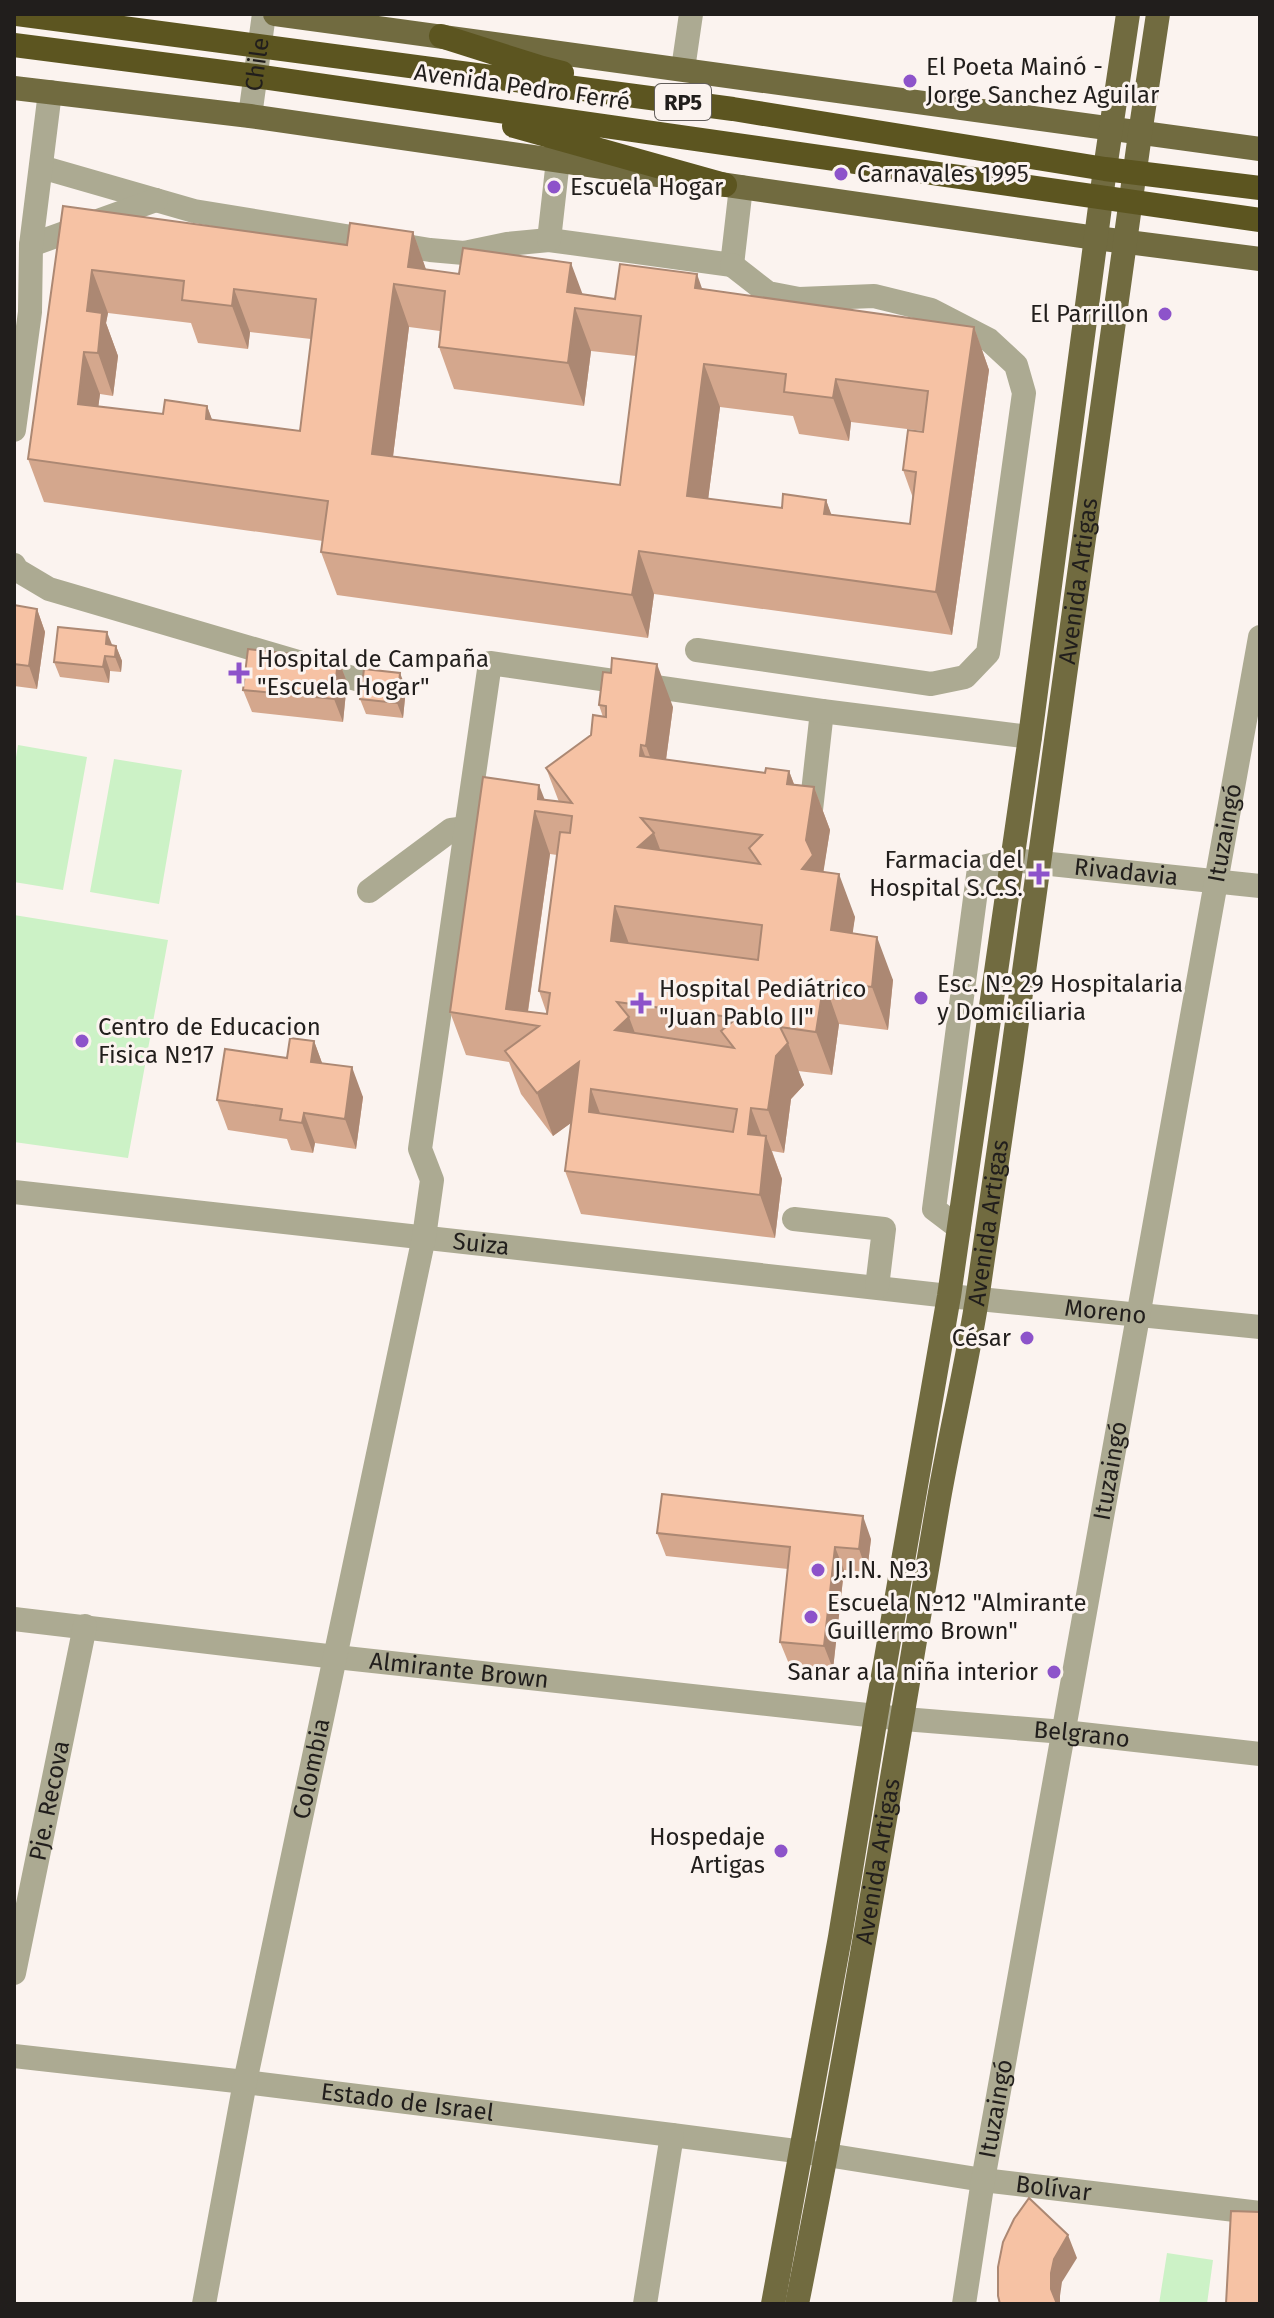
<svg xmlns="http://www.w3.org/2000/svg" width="1274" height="2318" font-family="'Fira Sans',sans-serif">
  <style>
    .green { fill: #ccf2c6 }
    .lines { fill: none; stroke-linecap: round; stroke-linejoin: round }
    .minor { stroke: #acaa92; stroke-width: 24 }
    .major { stroke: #716b40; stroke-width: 24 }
    .highway { stroke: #5c5520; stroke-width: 24 }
    .wall { fill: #d4a78d; fill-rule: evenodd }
    .shaded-wall { fill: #ac8873 }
    .building { fill: #f6c2a4; stroke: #ac8873; stroke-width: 2; fill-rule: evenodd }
    .poi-dot { fill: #8d53ca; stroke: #fbf3ef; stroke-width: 3 }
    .labels { text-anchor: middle; stroke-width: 6; stroke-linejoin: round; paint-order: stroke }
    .shield { fill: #fbf3ef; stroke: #625e5b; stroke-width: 2 }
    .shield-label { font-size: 22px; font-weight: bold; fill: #211e1c }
    .street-label { font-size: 24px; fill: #211e1c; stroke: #fbf3ef }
    .poi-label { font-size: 24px; fill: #211e1c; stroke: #fbf3ef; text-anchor: start }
  </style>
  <rect width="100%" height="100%" fill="#fbf3ef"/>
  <path class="green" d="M18 745 87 757 63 890 14 882V770Z
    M114 759 182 770 159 904 90 892Z
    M14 915 168 940 128 1158 14 1142Z
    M1167 2253 1213 2260 1207 2304H1159Z"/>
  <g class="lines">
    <g class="minor">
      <path d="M683 69 691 14"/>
      <path id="s1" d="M250 116 264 14"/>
      <path d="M41 167 194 211 430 250 464 253 507 244 549 240 732 265 741 187"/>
      <path d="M549 240 558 160"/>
      <path d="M31 245 156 200"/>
      <path d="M14 430 30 312 31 245 50 92"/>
      <path d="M14 565 17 570 49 589 356 679"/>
      <path d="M697 650 931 684 965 677 988 653 1024 393 1016 365 989 340 931 310 874 296 799 299 768 293 732 265"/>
      <path d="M810 819 822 711"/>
      <path d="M369 891 451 830 466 828"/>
      <path id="s2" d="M14 1192 949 1296 1260 1327"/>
      <path d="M794 1219 884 1229 877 1287"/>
      <path id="s3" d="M959 1228 934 1209 979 868 1012 860 1260 886"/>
      <path id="s4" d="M14 1619 336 1657 904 1719 1064 1732 1260 1754"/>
      <path id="s5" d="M14 1973 85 1626"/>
      <path id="s6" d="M14 2056 245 2082 672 2135 827 2155 983 2180 1260 2213"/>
      <path id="s7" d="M204 2304 245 2082 424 1237 432 1180 420 1149 490 663 822 711 1030 737"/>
      <path d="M645 2304 672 2135"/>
      <path id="s8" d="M964 2304 983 2180 1260 637"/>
    </g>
    <g class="major">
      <path d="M275 14 1260 149"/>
      <path d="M14 88 250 116 658 175"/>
      <path d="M706 182 1096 238 1260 259"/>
      <path d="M773 2304 840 1937 876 1716 949 1296 1030 737 1105 169 1128 14"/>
      <path id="s9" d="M797 2304C850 2040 892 1775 937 1510 949 1438 967 1366 978 1293 1035 907 1086 520 1140 134L1158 14"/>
    </g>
    <path class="highway" d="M17 14 733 109 1105 169 1260 188
      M441 36 542 68 562 73
      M14 45 255 76 1260 220
      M514 126 725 185"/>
  </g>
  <path class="wall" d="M63 206 347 245 413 232 426 270 615 299 702 289 974 327 989 370 952 635 654 594 648 638 337 595 321 552 323 541 44 502 28 459ZM108 313 191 323 198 343 248 349 250 332 311 339 300 431 212 420 207 406 163 414 98 407 100 394 113 396 118 356 106 323ZM409 327 440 331 439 347 454 389 584 406 591 351 636 356 620 485 393 456ZM720 407 793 416 799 434 849 441 851 422 923 431 903 470 913 498 910 524 831 515 826 500 782 508 708 499Z
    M14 605 37 609 45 632 37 689 14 686Z
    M112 645 116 646 122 661 121 672 110 671 109 683 60 677 54 662Z
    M338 659 347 682 343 722 252 712 243 690Z
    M406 688 403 718 366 714 360 699Z
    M599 705 673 707 666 760 765 773 789 771 794 784 814 787 830 830 823 872 855 917 852 933 893 980 888 1030 839 1024 832 1075 798 1071 804 1085 791 1099 784 1153 772 1151 782 1179 775 1238 581 1214 565 1171 572 1122 553 1136 521 1094 509 1062 466 1055 450 1012 483 777 545 800 559 802 546 768 591 735 603 717ZM550 854 557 855 539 991 547 1014 528 1012Z
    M314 1041 322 1063 363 1097 356 1149 315 1143 313 1153 291 1150 287 1139 228 1130 217 1100Z
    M657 1533 871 1539 867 1572 844 1570 833 1669 789 1664 780 1642 788 1569 666 1556Z"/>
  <path class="shaded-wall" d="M413 232 428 275 408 267Z
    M571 263 587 306 575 308 591 351 584 406 568 363 567 292Z
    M92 270 108 313 106 323 118 356 113 396 98 353 87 311Z
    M697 274 712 317 695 288Z
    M394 284 409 327 388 497 372 454Z
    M234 289 250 332 248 349 232 306Z
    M974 327 989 370 952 635 936 592Z
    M84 352 100 394 93 447 78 404Z
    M704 364 720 407 703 539 687 496Z
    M836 379 851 422 849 441 833 398Z
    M207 406 223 449 206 419Z
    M826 500 842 543 824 514Z
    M639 551 654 594 648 638 632 595Z
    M37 609 45 632 37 689 29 666Z
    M107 632 113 647 106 644Z
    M116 646 122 661 121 672 115 657Z
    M105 656 110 671 109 683 103 667Z
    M338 659 347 682 343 722 334 699Z
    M657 664 673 707 662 789 646 746Z
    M400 673 406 688 403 718 397 703Z
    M641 745 657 788 640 756Z
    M789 771 805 814 787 784Z
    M539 785 550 813 538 799Z
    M814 787 830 830 822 881 802 869Z
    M535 811 550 854 526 1024 506 1009Z
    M654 833 670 876 638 847Z
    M839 874 855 917 847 973 831 930Z
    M615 906 631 949 611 941Z
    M877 937 893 980 888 1030 872 987Z
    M824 981 839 1024 832 1075 816 1032Z
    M629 1017 645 1060 615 1030Z
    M314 1041 325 1071 311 1062Z
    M788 1043 804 1085 791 1099 784 1153 768 1110 776 1056Z
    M579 1062 591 1089 607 1132 589 1112V1110L553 1136 537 1093Z
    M352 1067 363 1097 356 1149 345 1119Z
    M751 1108 765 1145 766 1136 782 1179 775 1238 760 1195 748 1134Z
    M304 1113 315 1143 313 1153 302 1123Z
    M863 1516 871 1539 867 1572 859 1549Z
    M835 1547 844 1570 833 1669 824 1646Z
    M1068 2235 1077 2258 1062 2282 1060 2296V2304H1057L1051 2289V2273L1054 2259Z"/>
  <path class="building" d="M63 206 347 245 350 223 413 232 408 267 459 274 463 248 571 263 567 292 615 299 620 264 697 274 695 288 974 327 936 592 639 551 632 595 321 552 328 501 28 459ZM92 270 184 281 182 300 232 306 234 289 316 299 300 431 206 419 207 406 165 400 163 414 78 404 84 352 98 353 102 313 87 311ZM394 284 445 291 439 347 568 363 575 308 641 316 620 485 372 454ZM704 364 786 374 784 392 833 398 836 379 928 391 923 432 908 430 903 470 916 472 910 524 824 514 826 500 783 494 782 508 687 496Z
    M14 605 37 609 29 666 14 664Z
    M58 627 107 632 106 644 116 646 115 657 105 656 103 667 54 662Z
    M248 649 338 659 334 699 243 690Z
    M612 658 657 664 646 746 641 745 640 756 765 773 766 768 789 771 787 784 814 787 806 840 813 855 802 869 839 874 831 930 877 937 872 987 824 981 816 1032 780 1027 788 1043 776 1056 768 1110 751 1108 748 1134 766 1136 760 1195 565 1171 579 1062 537 1093 505 1051 539 1026 450 1012 483 777 539 785 538 799 572 803 546 768 591 735 593 715 606 717V706L599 705 603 672 611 673ZM535 811 572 816 570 833 560 832 539 991 550 993 547 1014 506 1009ZM641 818 762 835 749 848 760 864 638 847 654 833ZM615 906 762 925 758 960 611 941ZM617 1002 737 1018 721 1031 734 1048 615 1030 629 1017ZM591 1089 737 1109 733 1132 589 1112Z
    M364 669 400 673 397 703 360 699Z
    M290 1038 314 1041 311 1062 352 1067 345 1119 304 1113 302 1123 280 1120 282 1109 217 1100 225 1049 287 1058Z
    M662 1494 863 1516 859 1549 835 1547 824 1646 780 1642 790 1547 657 1533Z
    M1029 2198 1068 2235 1054 2259 1051 2273V2289L1057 2304H1000L998 2296V2267L1003 2242 1014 2219Z
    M1231 2211 1260 2212V2304H1226Z"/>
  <g class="poi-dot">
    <circle cx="910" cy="81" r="8"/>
    <circle cx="841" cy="174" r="8"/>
    <circle cx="554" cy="187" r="8"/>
    <circle cx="1165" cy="314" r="8"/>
    <path d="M235 661h8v8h8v8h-8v8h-8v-8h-8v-8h8z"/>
    <path d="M1035 862h8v8h8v8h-8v8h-8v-8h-8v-8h8z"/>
    <circle cx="921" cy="998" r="8"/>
    <path d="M637 991h8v8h8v8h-8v8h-8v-8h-8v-8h8z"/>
    <circle cx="82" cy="1041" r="8"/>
    <circle cx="1027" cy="1338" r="8"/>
    <circle cx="818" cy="1570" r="8"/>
    <circle cx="811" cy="1617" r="8"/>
    <circle cx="1054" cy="1672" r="8"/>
    <circle cx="781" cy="1851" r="8"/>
  </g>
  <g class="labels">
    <rect class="shield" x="655" y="84" width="56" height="36" rx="6"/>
    <g class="shield-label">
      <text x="683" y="110">RP5</text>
    </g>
    <g class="street-label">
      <text dy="8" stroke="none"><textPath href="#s1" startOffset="52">Chile</textPath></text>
      <text transform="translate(522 87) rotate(8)" y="8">Avenida Pedro Ferré</text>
      <text dy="8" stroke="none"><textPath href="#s9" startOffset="1746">Avenida Artigas</textPath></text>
      <text dy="8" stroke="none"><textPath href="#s8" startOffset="1494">Ituzaingó</textPath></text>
      <text dy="8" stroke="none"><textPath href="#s3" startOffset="524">Rivadavia</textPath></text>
      <text dy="8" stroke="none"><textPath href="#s9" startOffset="1098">Avenida Artigas</textPath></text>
      <text dy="8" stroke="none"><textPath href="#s2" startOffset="470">Suiza</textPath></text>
      <text dy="8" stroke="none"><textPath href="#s2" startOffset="1098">Moreno</textPath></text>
      <text dy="8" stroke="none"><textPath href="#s8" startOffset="846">Ituzaingó</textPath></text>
      <text dy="8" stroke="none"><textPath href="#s4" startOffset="448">Almirante Brown</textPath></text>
      <text dy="8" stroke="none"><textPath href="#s4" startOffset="1074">Belgrano</textPath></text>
      <text dy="8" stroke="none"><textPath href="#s7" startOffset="546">Colombia</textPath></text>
      <text dy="8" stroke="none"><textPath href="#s5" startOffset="176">Pje. Recova</textPath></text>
      <text dy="8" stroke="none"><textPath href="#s9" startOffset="450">Avenida Artigas</textPath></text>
      <text dy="8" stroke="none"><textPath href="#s6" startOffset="396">Estado de Israel</textPath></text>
      <text dy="8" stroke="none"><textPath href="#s8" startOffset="198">Ituzaingó</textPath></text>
      <text dy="8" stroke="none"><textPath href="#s6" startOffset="1048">Bolívar</textPath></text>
    </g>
    <g class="poi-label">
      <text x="926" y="75">El Poeta Mainó -<tspan x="926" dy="28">Jorge Sanchez Aguilar</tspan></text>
      <text x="857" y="182">Carnavales 1995</text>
      <text x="570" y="195">Escuela Hogar</text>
      <text x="1149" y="322" text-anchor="end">El Parrillon</text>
      <text x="257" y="667">Hospital de Campaña<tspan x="257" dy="28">"Escuela Hogar"</tspan></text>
      <text x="1023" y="868" text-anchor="end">Farmacia del<tspan x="1023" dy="28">Hospital S.C.S.</tspan></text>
      <text x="937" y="992">Esc. Nº 29 Hospitalaria<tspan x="937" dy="28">y Domiciliaria</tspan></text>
      <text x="659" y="997">Hospital Pediátrico<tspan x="659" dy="28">"Juan Pablo II"</tspan></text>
      <text x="98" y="1035">Centro de Educacion<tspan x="98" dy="28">Fisica Nº17</tspan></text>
      <text x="1011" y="1346" text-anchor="end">César</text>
      <text x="834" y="1578">J.I.N. Nº3</text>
      <text x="827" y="1611">Escuela Nº12 "Almirante<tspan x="827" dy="28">Guillermo Brown"</tspan></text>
      <text x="1038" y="1680" text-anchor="end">Sanar a la niña interior</text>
      <text x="765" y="1845" text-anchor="end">Hospedaje<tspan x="765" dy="28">Artigas</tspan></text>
    </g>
  </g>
  <rect width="1274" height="2318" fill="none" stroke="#211e1c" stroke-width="32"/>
</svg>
